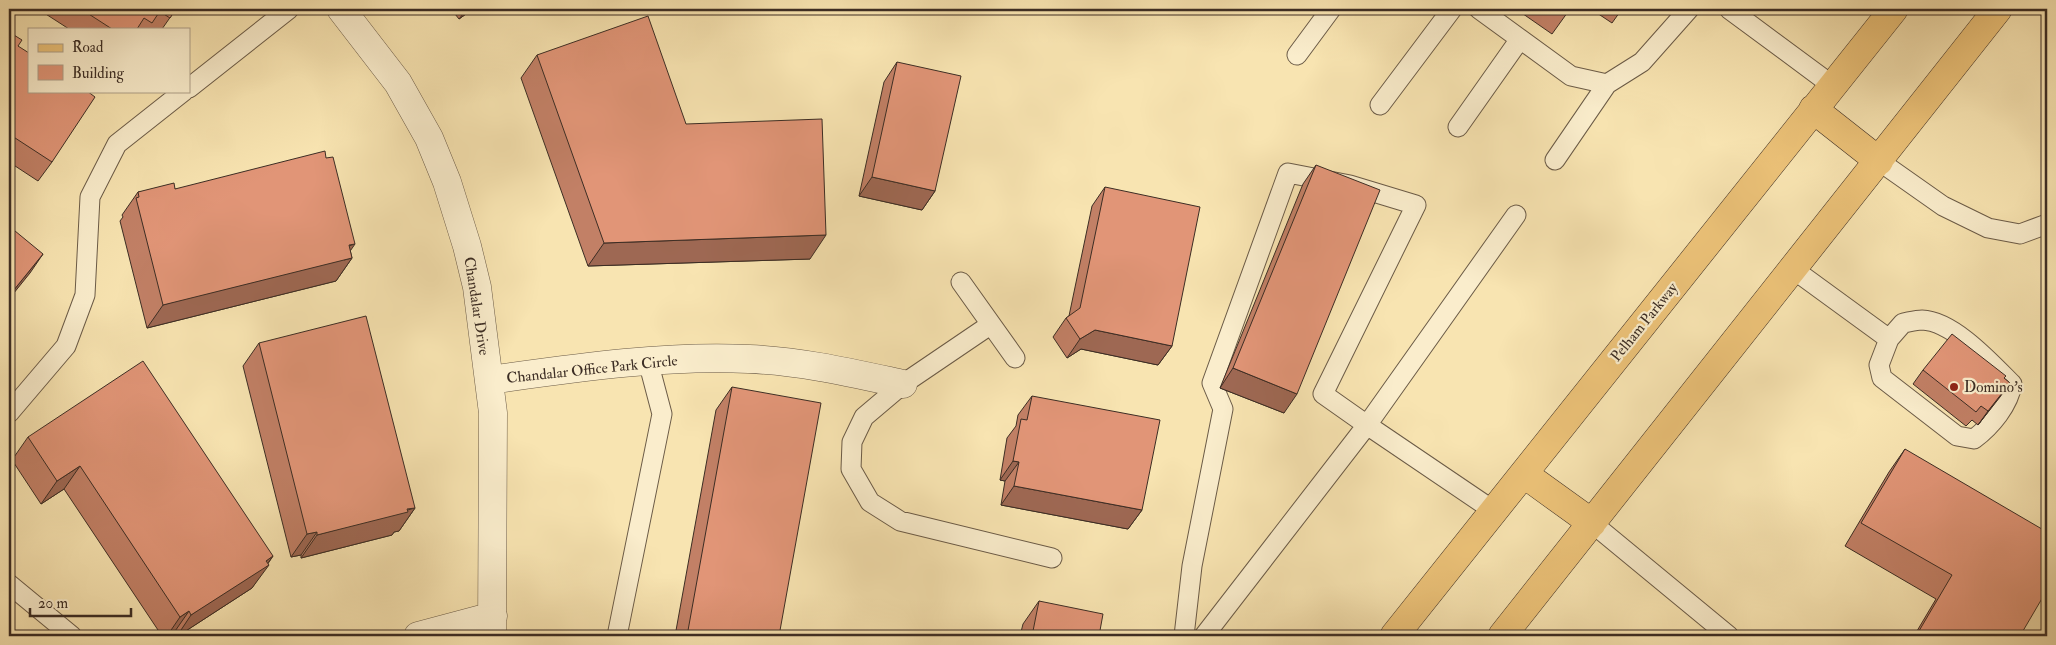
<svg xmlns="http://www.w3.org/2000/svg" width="2056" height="645" font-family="'IM FELL Double Pica',serif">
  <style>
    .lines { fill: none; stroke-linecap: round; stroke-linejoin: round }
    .lane-casing { stroke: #6b5b47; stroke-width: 21 }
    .street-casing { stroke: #6b5b47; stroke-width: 29 }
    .primary-casing { stroke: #3c2d24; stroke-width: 29 }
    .lane { stroke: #faedcc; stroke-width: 19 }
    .street { stroke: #faedcc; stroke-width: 28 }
    .primary { stroke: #ecc278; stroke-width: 28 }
    .wall { fill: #c28066; stroke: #3c2d24 }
    .shaded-wall { fill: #9e6853; stroke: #3c2d24 }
    .building { fill: #e19577; stroke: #3c2d24 }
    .poi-dot { fill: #8f2418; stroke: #faedcc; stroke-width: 2 }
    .labels { text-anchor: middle; stroke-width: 4.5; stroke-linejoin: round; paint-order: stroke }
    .street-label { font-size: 15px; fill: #3c2d24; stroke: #faedcc }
    .poi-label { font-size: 15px; fill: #3c2d24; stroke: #faedcc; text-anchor: start }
  </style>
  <rect width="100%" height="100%" fill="#f8e4b1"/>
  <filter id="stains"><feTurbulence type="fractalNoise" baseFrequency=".004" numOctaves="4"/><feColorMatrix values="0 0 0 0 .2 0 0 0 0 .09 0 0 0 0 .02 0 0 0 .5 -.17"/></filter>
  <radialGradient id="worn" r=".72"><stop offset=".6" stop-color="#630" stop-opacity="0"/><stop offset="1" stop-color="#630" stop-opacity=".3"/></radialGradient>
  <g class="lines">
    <defs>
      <path id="lane" d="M1479 9 1571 76 1607 84 1642 62 1689 9
        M1729 9 1833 86
        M1297 55 1331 9
        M189 88 289 9
        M1380 105 1452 9
        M1458 127 1520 39
        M1555 160 1607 84
        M1879 161 1943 206 1988 228 2020 234 2047 224
        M1793 269 1889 339 1879 365 1882 378 1957 436 1974 439C1991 426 2009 405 2012 384 1991 363 1953 321 1922 320 1916 320 1909 322 1903 323L1889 339
        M961 282 1015 358
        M990 325 903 384 864 417 852 442 851 469 870 502 900 521 1052 558
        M9 413 66 346 85 295 90 197 117 144 184 91
        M1494 511 1367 425 1516 215
        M1592 523 1729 636
        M9 584 72 636
        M617 636 662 414 648 361
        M1184 636 1192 566 1223 409 1212 383 1288 173 1350 185 1416 205 1323 394 1367 425 1204 636"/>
      <path id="street" d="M341 9 398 83 429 138 447 182 467 246 477 287 493 413 492 636
        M489 380C575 368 662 355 749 359 801 361 852 373 903 384
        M418 636 493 616"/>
      <path id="primary" d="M1813 109 1879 161
        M1524 474 1592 523
        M1394 636 1894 9
        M1502 636 1998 9"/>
    </defs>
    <use href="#lane" class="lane-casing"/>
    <use href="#street" class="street-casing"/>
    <use href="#primary" class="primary-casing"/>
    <use href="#lane" class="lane"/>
    <use href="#street" class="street"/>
    <use href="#primary" class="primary"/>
  </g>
  <path class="wall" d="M38 9H176L162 29H69Z
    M451 9H473L459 19Z
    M1516 9H1570L1552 34Z
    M1591 9H1622L1612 23Z
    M9 32 18 46 52 162 38 181 9 162Z
    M537 55 686 124 810 259 588 266 521 78Z
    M897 62 935 191 922 210 859 196 884 82Z
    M1316 165 1284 413 1220 388 1303 184Z
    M1105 187 1172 346 1158 365 1081 349 1067 358 1053 337 1066 318 1069 316 1092 206Z
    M175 189 350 250 352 258 336 281 147 328 120 221 123 217 122 215 138 192Z
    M259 343 415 508 399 531 394 532 392 535 301 558V555L291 557 243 366Z
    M1923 370 2004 378 2010 383 1978 425 1972 420 1966 426 1913 384Z
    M732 387 779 636H675L716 410Z
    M1032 396 1142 510 1128 529 1001 505 1005 481 1000 480 1007 438 1016 426 1018 415Z
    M28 437 273 556 252 588 178 636H174L173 634 170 636H162L64 489 41 504 12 460Z
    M1905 449 2020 636H1914L1936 599 1845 546 1889 472Z
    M1039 601 1099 636H1020L1023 624Z"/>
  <path class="shaded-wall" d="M467 9H473L459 19Z
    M872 177 935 191 922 210 859 196Z
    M826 235 810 259 588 266 604 243Z
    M355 244 344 260 352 258 336 281 147 328 163 305Z
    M43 254 30 273 9 299V296Z
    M1095 330 1172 346 1158 365 1081 349 1067 358 1080 339Z
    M1233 368 1297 394 1284 413 1220 388Z
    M2010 383 2000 397 1978 425 1988 411Z
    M1013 461 1019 462 1005 481 1000 480Z
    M80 466 64 489 41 504 57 481Z
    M1014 486 1142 510 1128 529 1001 505Z
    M415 508 399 531 394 532 392 535 301 558 317 535Z
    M317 532 301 555 291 557 307 534Z
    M273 556 265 567 269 565 252 588 178 636H177L191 615Z
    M189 611 173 634 170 636H167L180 617Z"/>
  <path class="building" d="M81 9H150L158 14 152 23 144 18 137 29H112Z
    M156 9H176L170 18Z
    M648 16 686 124 822 119 826 235 604 243 537 55Z
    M9 32 22 40 18 46 29 53V91H87L95 97 52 162 9 134Z
    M897 62 961 76 935 191 872 177Z
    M325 151 326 158 333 157 355 244 349 245 352 258 163 305 136 198 139 197 138 192 174 183 175 189Z
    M1316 165 1380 190 1297 394 1233 368Z
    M1105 187 1200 207 1172 346 1095 330 1080 339 1066 318 1080 308Z
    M9 226 43 254 9 296Z
    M366 316 415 508 407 509 408 512 317 535V532L307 534 259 343Z
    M1952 334 2006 376 2004 378 2010 383 1988 411 1981 406 1976 412 1923 370Z
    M143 361 273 556 266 561 269 565 191 615 189 611 180 617 80 466 57 481 28 437Z
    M732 387 821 403 779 636H687Z
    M1032 396 1160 420 1142 510 1014 486 1019 462 1013 461 1021 419 1027 420Z
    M1905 449 2047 532V590L2020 636H1916L1952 575 1861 523Z
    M1039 601 1103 614 1099 636H1032Z
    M9 632 15 636H9Z"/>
  <circle class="poi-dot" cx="1954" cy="387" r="5"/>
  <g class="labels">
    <g class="street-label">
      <text transform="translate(477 306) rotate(81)" y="5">Chandalar Drive</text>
      <text transform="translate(1644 322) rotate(-51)" y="5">Pelham Parkway</text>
      <text transform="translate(592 369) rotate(-6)" y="5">Chandalar Office Park Circle</text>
    </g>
    <g class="poi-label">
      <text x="1964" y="392">Domino's</text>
    </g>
  </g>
  <rect width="2056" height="645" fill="none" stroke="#f8e4b1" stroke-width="30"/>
  <rect x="10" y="10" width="2036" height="625" fill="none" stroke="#3c2d24" stroke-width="2.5"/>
  <rect x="15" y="15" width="2026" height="615" fill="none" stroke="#3c2d24"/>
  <rect x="28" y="28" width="162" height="65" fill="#faedcc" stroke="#aea089"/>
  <rect x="38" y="44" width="25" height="8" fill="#ecc278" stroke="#aea089"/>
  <text x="72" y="52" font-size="15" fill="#3c2d24">Road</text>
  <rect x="38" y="65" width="25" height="15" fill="#e19577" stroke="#aea089"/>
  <text x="72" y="78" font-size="15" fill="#3c2d24">Building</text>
  <path d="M30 608v8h101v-8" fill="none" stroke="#3c2d24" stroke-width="2.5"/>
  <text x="38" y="608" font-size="15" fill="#3c2d24" stroke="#faedcc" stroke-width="4" paint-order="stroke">20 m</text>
  <rect width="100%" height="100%" filter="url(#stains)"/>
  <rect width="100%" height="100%" fill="url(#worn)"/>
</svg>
